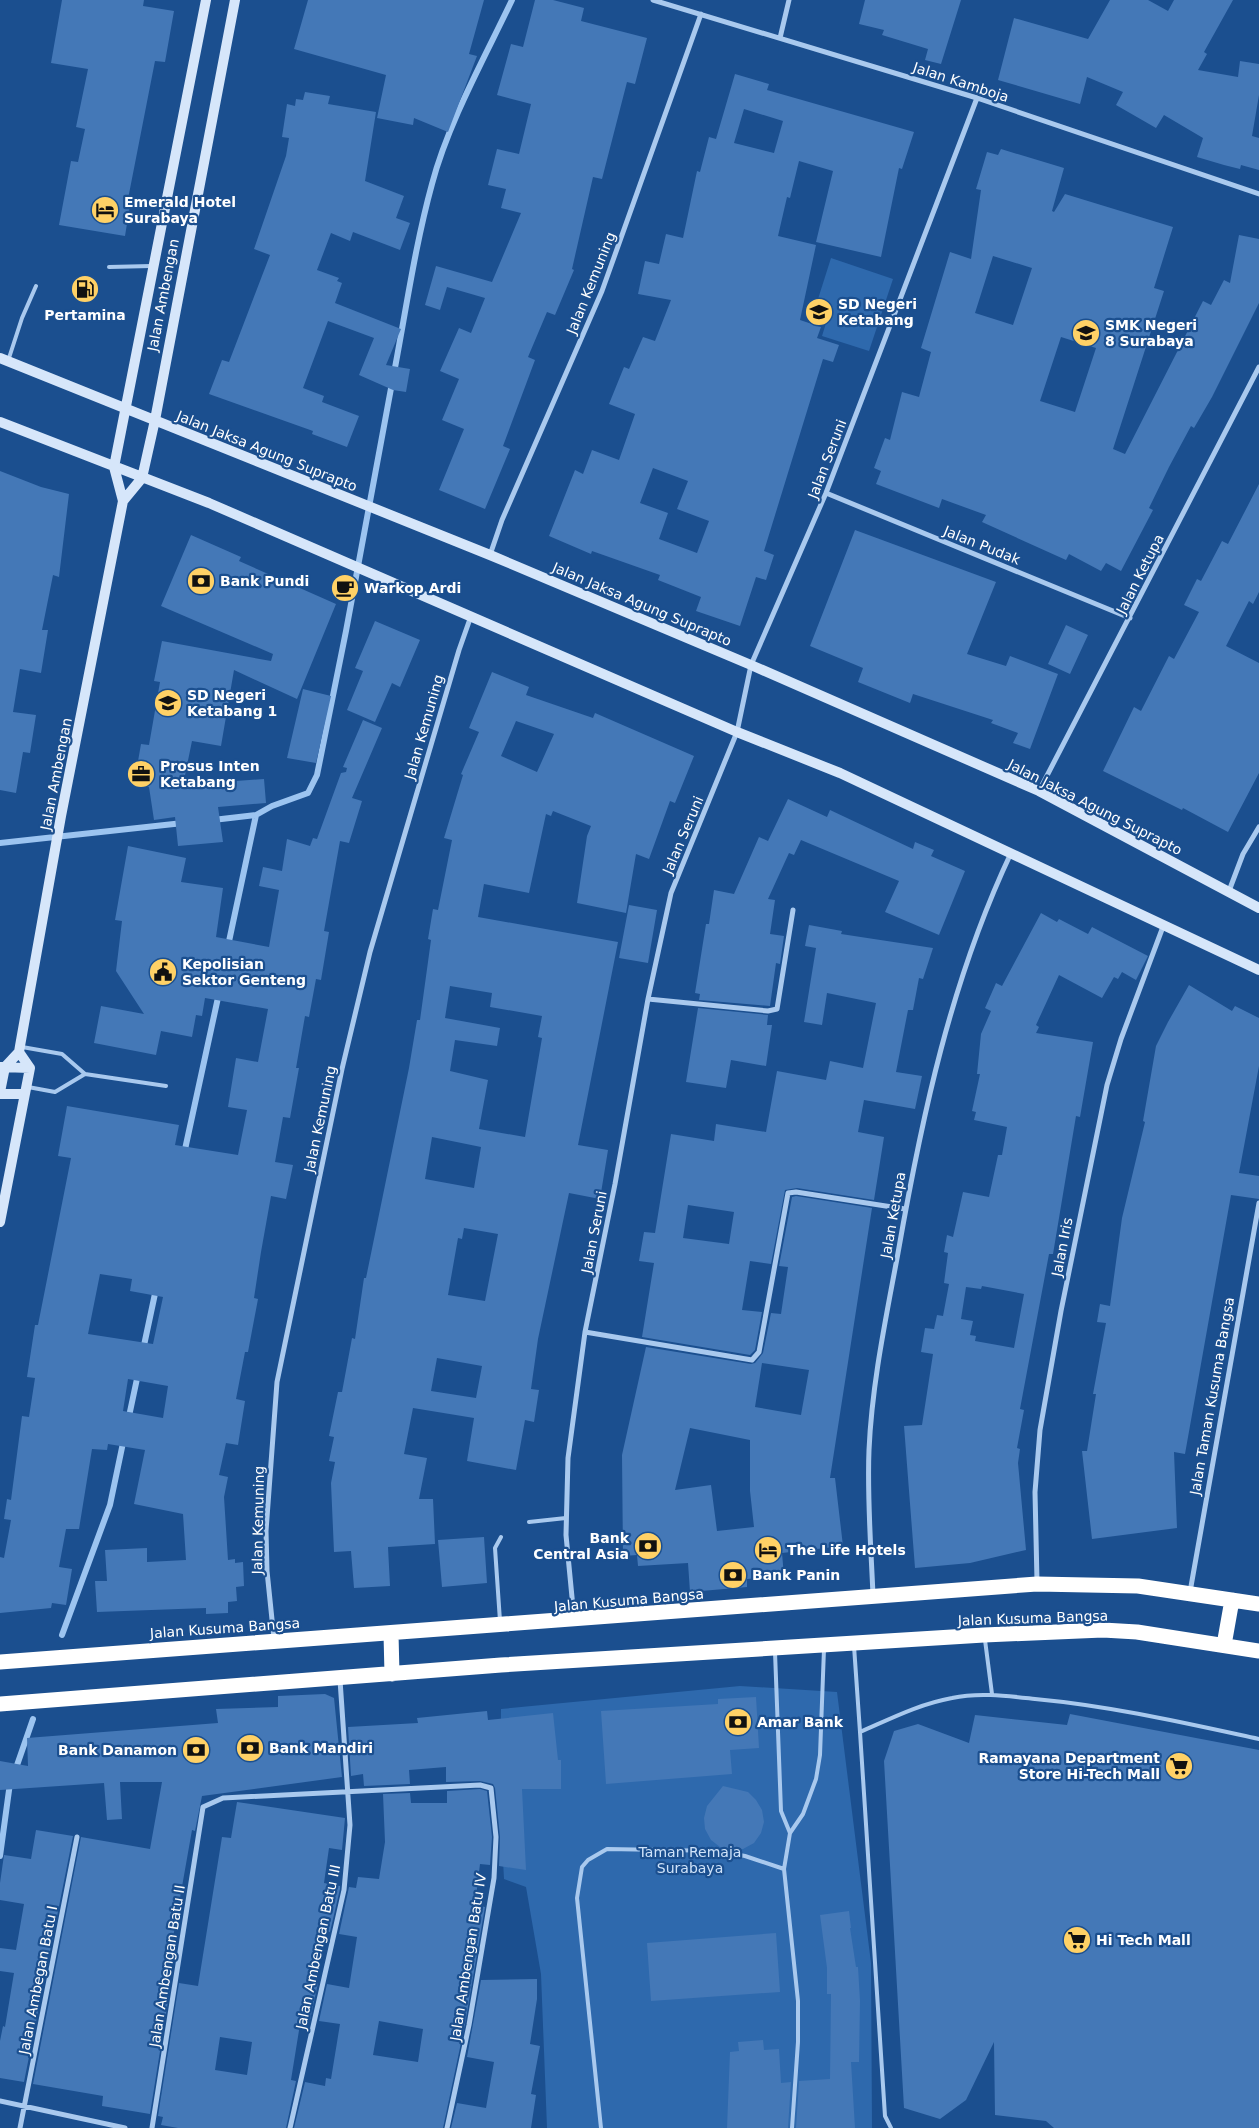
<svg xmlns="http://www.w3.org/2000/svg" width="1259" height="2128" font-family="'DejaVu Sans',sans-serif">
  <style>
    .green { fill: #2e69ad }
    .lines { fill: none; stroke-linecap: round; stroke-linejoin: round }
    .stream { stroke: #9cc4f0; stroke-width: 6 }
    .building { fill: #4478b7; fill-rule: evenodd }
    .lane { stroke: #a9c9ee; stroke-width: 4 }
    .street { stroke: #a9c9ee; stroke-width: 5 }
    .secondary { stroke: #d6e6fa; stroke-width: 10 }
    .highway { stroke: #fff; stroke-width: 15 }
    .labels { text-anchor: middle; stroke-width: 4.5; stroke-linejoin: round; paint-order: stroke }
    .street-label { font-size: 14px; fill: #fff; stroke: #1b4f8f }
    .poi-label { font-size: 14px; font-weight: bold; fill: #fff; stroke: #1b4f8f; text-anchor: start }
    .park-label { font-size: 14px; fill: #cfe3fa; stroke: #1b4f8f }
  </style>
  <rect width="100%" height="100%" fill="#1b4f8f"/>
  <path class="green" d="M831 258 893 279 869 351 822 336 826 323 812 318Z
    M740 1686 837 1692 871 1963 872 2128H547L541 1974 526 1887 504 1879 500 1804 501 1709Z"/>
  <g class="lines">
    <path class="stream" d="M394 373C406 310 415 246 432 184 448 123 485 57 512 0
      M213 820 256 815 272 806 308 793 317 775 346 631 392 383
      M0 843 183 823
      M228 946 256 815
      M184 1154 219 993
      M143 1350 156 1289
      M128 1421 138 1374
      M62 1635 110 1505 124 1438
      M15 1771 33 1719
      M0 1856 10 1783"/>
  </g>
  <path class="building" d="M62 0H144L143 6 174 11 165 62 155 61 128 199H131L125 236 59 225 71 161 78 162 85 129 76 127 88 69 51 63Z
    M308 0H484L469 54 477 56 448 132 414 118 413 125 377 118 386 75 294 49Z
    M535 0H553L584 8 581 21 647 38 635 84 627 82 602 179 593 177 572 269 574 270 555 315 547 312 528 357 535 360 503 446 510 449 485 509 439 490 464 429 442 420 459 379 440 371 459 328 471 333 485 298 447 287 440 310 425 305 436 266 492 282 521 213 501 208 506 189 488 185 497 149 519 154 531 104 497 95 511 44 523 47Z
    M865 0H961L941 64 925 60 928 49 882 35 884 30 859 24Z
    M1110 0H1148L1168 11 1174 0H1233L1204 52 1207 54 1198 70 1238 77 1240 61 1259 64V95L1252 136 1259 138V170L1241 165 1240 169 1224 165 1197 157 1203 138 1164 115 1156 128 1116 105 1123 92 1087 77 1080 104 998 80 1014 18 1088 39Z
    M735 74 769 84 767 90 914 132 902 169 899 168 881 257 816 242 833 171 799 161 790 198 787 197 778 236 816 245 800 320 821 327 817 338 839 345 833 362 823 359 764 551 774 555 766 580 756 577 740 626 696 611 701 597 658 580 660 575 592 551 591 554 549 536 575 470 583 474 592 450 619 460 635 414 609 404 624 367 629 369 643 337 655 341 671 300 638 294 645 261 659 264 666 234 683 238 697 171 700 172 709 137 716 139ZM744 109 783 121 774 153 734 143ZM653 468 688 481 677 509 709 521 697 553 659 539 668 513 640 503Z
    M305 92 330 96 328 104 376 112 365 181 404 196 396 218 410 223 400 250 353 232 350 241 331 233 317 270 339 278 337 281 342 283 335 303 401 329 386 365 410 369 406 392 393 390 359 375 374 338 328 321 303 388 324 396 322 402 359 416 347 447 312 434 313 431 209 394 222 360 229 362 270 255 254 249 286 156 289 138 282 137 287 104 295 106 296 99 303 100Z
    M1001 149 1064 168 1052 211 1054 212 1065 194 1173 227 1154 288 1164 291 1113 449 1125 454 1203 301 1211 305 1224 280 1230 283 1239 235 1259 239V303L1212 397 1194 428 1191 426 1169 467 1149 508 1153 510 1121 571 1106 563 1101 571 1069 554 1066 560 982 522 986 515 942 499 939 508 876 484 881 471 874 468 885 438 890 440 902 392 919 397 931 352 921 348 950 252 971 259 981 190 976 189 987 152 998 155ZM993 256 1032 268 1013 325 975 313ZM1061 337 1096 348 1075 412 1040 401Z
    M0 471 41 487 69 494 59 577 53 575 42 630H48L41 673 20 669 13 712 36 715 30 753 23 752 16 793 0 790Z
    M1259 484V592L1253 604 1249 601 1226 646 1259 663V773L1228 832 1183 808 1182 810 1103 771 1134 707 1141 711 1169 656 1174 659 1199 612 1184 605 1197 579 1201 581 1222 541 1228 544Z
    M855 530 996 582 967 654 1006 666 1010 656 1058 674 1030 749 1013 743 1018 733 991 723 993 720 913 694 910 703 858 682 863 668 810 646Z
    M191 535 241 557 239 561 336 604 297 699 234 670 221 746 192 741 183 785 264 779 266 803 218 807 223 842 178 846 175 817 154 820 149 787 134 784 141 744 149 745 160 682 154 681 162 641 271 661 273 654 161 606Z
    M375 621 420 640 400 687 392 683 375 722 347 710 363 671 355 668Z
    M1066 625 1088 635 1070 674 1048 664Z
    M492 672 529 687 526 695 593 718 595 713 694 756 675 803 670 801 649 859 636 854 626 913 577 903 587 836 591 826 553 811 551 816 546 814 529 893 484 884 478 917 618 942 578 1145 608 1150 600 1199 569 1193 538 1339 531 1389 539 1390 534 1422 525 1420 516 1470 467 1461 474 1418 413 1408 404 1454 427 1458 419 1499H433L435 1544 388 1547 390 1586 354 1588 351 1551 334 1552 331 1483 335 1462 329 1461 334 1437 329 1436 338 1392H342L352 1338 355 1339 364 1278H366L409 1068 417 1020H420L431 940 428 939 433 909 438 910 452 840 444 838 463 775 461 774 479 732 469 728ZM516 721 554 734 537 772 501 756ZM450 986 492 993 490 1007 542 1016 538 1037 542 1038 525 1137 479 1129 488 1080 450 1071 455 1040 497 1046 500 1028 445 1018ZM432 1137 481 1147 474 1188 425 1179ZM464 1228 498 1234 485 1301 448 1295 458 1238 462 1239ZM437 1358 482 1366 476 1398 431 1391Z
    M303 689 331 696 316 763 287 758Z
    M363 720 382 728 352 798 362 801 349 843 340 841 324 931 329 932 321 980 316 979 309 1017 305 1016 296 1068H299L290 1118 283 1117 275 1162 293 1165 286 1199 271 1196 261 1252 254 1298 258 1299 248 1352H245L236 1399 245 1401 238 1445 226 1443 219 1475 228 1477 224 1497 228 1560 235 1559V1563L243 1562 244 1586 236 1587 237 1601 228 1602V1613L206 1614V1608L97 1612 95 1581H107L105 1550 147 1548V1562L186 1560 183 1514 134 1504 145 1450 108 1444 107 1450 92 1449 79 1529H66L59 1567 72 1569 66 1605 52 1603 51 1608 0 1613V1557L4 1558 11 1520 4 1519 7 1499 11 1500 22 1416 29 1417 35 1378 27 1377 35 1325H38L71 1158 58 1156 67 1106 179 1125 175 1145 238 1155 247 1110 228 1107 236 1058 258 1062 268 1009 205 998 202 1016 196 1015 192 1037 161 1031 156 1055 94 1043 101 1006 144 1014 116 971 122 921 115 920 128 846 186 858 181 882 223 888 216 937 269 947 279 890 259 886 263 867 282 871 287 839 310 846 313 838 317 839 341 773 346 772 347 768 343 767ZM100 1274 132 1279 130 1291 163 1297 153 1344 88 1334ZM128 1379 168 1386 163 1418 123 1411Z
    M788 799 827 817 830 810 913 849 915 842 934 850 931 856 965 871 939 935 885 912 899 881 801 840 794 855 789 853 768 899 775 900 770 934 784 936 780 964 776 963 770 1006 699 1000 700 994 695 993 706 924H709L714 890 734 894 759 837 768 841Z
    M629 905 657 910 648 963 619 958Z
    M1041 913 1057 922 1059 919 1088 934 1092 927 1148 956 1136 980 1122 972 1118 979 1114 977 1102 998 1059 975 1036 1025 1039 1027 1036 1033 1093 1042 1080 1117 1076 1116 1053 1254H1049L1020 1409 1024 1410 1017 1448 1020 1449 1018 1463 1026 1550 970 1563 915 1568 904 1426 922 1425 933 1354 921 1352 925 1328 934 1329 937 1315 943 1316 949 1284 944 1283 948 1253 944 1252 947 1235 953 1237 963 1192 989 1197 998 1155H1002L1007 1127 974 1120 976 1112 972 1111 980 1074H977L981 1034 991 1011 985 1008 996 983 1002 986ZM982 1286 1024 1294 1014 1348 975 1341 976 1336 970 1335 973 1321 961 1319 966 1287 981 1289Z
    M809 925 842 931 841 934 933 948 923 979 919 978 913 1010H908L896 1072 922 1076 915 1109 864 1100 858 1132 884 1137 874 1200 797 1188 785 1190 771 1264 750 1261 742 1310 762 1312 755 1350 750 1355 642 1337 654 1263 639 1261 644 1232 655 1233 671 1134 714 1141 716 1124 766 1132 777 1071 826 1080 830 1061 863 1068 876 1003 827 993 822 1025 804 1022 816 948 805 946ZM688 1205 734 1212 729 1244 683 1238Z
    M1189 985 1232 1011 1235 1006 1259 1018V1066L1239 1173 1259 1176V1199L1231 1195 1185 1454 1174 1452 1177 1528 1092 1539 1082 1451H1087L1096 1394H1093L1106 1323 1097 1322 1100 1304 1110 1306 1122 1218 1145 1122 1143 1121 1156 1046 1168 1022Z
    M698 1008 768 1015 767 1025H772L766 1066 731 1060 726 1088 686 1082Z
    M796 1196 872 1208 830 1478H835L843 1546 782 1553 784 1576 747 1579V1587L690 1592 688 1563 638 1566 637 1555 623 1556 622 1455 646 1347 751 1364 755 1363 763 1353 771 1313 781 1314 788 1267 779 1266 792 1197ZM762 1363 809 1370 801 1415 755 1407ZM690 1428 750 1440V1491L754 1527 717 1531 711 1485 675 1490Z
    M484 1537 487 1583 442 1587 438 1540Z
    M325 1694 334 1698 342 1777 202 1796 195 1831 192 1830 174 1932 163 1981 171 1982 150 2114 102 2106 103 2096 33 2084 81 1837 150 1849 162 1782H120L122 1819 107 1820 104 1783 0 1790V1761L28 1766 27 1738 218 1723 216 1709 278 1707V1696Z
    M756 1697 759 1748 730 1750 732 1774 606 1784 601 1711 718 1704V1699Z
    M487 1711 488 1720 553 1713 558 1760H561V1789H522L526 1870 499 1866 500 1837 495 1788 493 1784 480 1781 446 1782V1767L409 1770 410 1784 364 1786 363 1774 351 1776 348 1727 418 1723 417 1718Z
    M1070 1714 1259 1750V2128H1054L1046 2121 995 2115 994 2042 966 2100 940 2119 904 2108 884 1761 894 1731 918 1724 969 1743 975 1715 1067 1725Z
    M723 1786 748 1792 756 1800 762 1810 764 1822 761 1833 754 1843 743 1849 733 1850 720 1847 711 1840 705 1829 704 1818 707 1806Z
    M480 1789 487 1791 492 1837 490 1865 480 1864 475 1905 485 1907 465 2024 443 2128H294L305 2082 325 2086 326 2078 331 2079 340 2024 319 2021 327 1984 349 1988 357 1937 339 1934 349 1887 356 1888 358 1877 379 1879 385 1842 383 1794 410 1793 411 1803H447V1791ZM379 2021 423 2029 418 2062 373 2055Z
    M237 1802 345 1818 342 1850 329 1848 324 1883 340 1886V1889L330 1932 323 1931 315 1983H318L310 2020 301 2018 291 2080 296 2081 286 2128H178L161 2125 163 2117 158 2116 179 1983 198 1986 222 1837 231 1838ZM220 2037 252 2042 247 2075 215 2070Z
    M36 1830 73 1836 24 2082 0 2078V2041L3 2026 5 2027 14 1973 0 1971V1948L16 1950 24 1904 0 1900V1883L4 1855 31 1859Z
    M849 1911 851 1928H850L856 1967H858L860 2001 859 2062H851L855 2128H796L799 2081 830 2079 831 1994H827V1968L820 1915Z
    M776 1933 780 1992 651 2001 647 1943Z
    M537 1979V1999L530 2044 540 2046 531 2094 536 2095 531 2128H451L457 2103 486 2108 494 2062 467 2057 481 1980Z
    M763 2040 764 2050 779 2049 781 2083 791 2082 788 2128H727L730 2052 739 2051 738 2042Z"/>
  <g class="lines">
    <path class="lane" d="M109 267 151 266
      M8 361 22 318 36 286
      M22 1047 62 1054 85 1074 166 1086
      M28 1087 55 1092 85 1074
      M529 1522 566 1518
      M500 1621 495 1548 501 1537
      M985 1640 992 1694
      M854 1646 860 1732
      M775 1652 781 1811 790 1833
      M601 2128 577 1898 582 1867 588 1860 607 1849 720 1851 745 1856 784 1869
      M792 2128 798 2042V2001L784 1869 790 1833 803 1814 816 1779 820 1755 824 1649
      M891 2128 885 2116 860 1732C890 1719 919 1704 952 1698 979 1692 1008 1696 1035 1699 1111 1706 1185 1723 1259 1739"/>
    <path class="street" d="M653 0 977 98 1259 194
      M780 38 789 0
      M826 493 1130 618
      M490 555 502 520 602 291 701 14
      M1039 791 1259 367
      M1229 891 1243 854 1259 827
      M648 999 768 1011 777 1009 793 910
      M585 1332 752 1360 759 1352 788 1193 796 1192 905 1209
      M1037 1581 1035 1492 1040 1430 1061 1311 1107 1085 1121 1039 1164 924
      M1190 1592 1259 1203
      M873 1595C871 1547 867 1498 869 1450 872 1383 886 1318 898 1253 922 1116 951 980 1011 853
      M574 1618 566 1535 568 1458 585 1332 615 1184 648 999 671 893 737 732 751 665 826 493 977 98
      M274 1639 267 1571 266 1531 277 1382 342 1069 370 952 459 650 471 616
      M0 2101 125 2128
      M20 2128 77 1837
      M152 2128 203 1807 223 1798 242 1797 480 1785 491 1788 496 1837 494 1878 469 2025 447 2128
      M290 2128 344 1890 350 1825 340 1680"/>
    <path class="secondary" d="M0 358 490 555 751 665 1039 791 1259 908
      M0 422 209 503 737 732 840 773 1259 970
      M123 501 142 478 155 420 235 0
      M1 1067 30 1068
      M0 1092 5 1067 19 1052 20 1046 61 816 123 501 114 467 206 0
      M0 1094H25
      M0 1222 30 1068 19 1052"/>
    <path class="highway" d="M391 1634 392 1674
      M1224 1645 1232 1600
      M0 1662 1037 1584 1138 1586 1259 1604
      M0 1704 501 1665 984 1635 1103 1630 1137 1632 1259 1651"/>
  </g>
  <defs>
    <symbol id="hotel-disc" viewBox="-11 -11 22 22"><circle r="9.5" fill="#ffd166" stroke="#1b4f8f"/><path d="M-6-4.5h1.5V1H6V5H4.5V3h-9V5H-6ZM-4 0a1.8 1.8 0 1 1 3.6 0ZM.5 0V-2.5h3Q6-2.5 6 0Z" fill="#111"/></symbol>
    <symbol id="fuel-disc" viewBox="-11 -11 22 22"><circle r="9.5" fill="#ffd166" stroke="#1b4f8f"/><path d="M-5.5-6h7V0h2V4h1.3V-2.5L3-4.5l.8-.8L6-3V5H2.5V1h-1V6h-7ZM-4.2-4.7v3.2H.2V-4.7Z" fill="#111"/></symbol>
    <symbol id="school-disc" viewBox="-11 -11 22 22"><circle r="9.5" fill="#ffd166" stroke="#1b4f8f"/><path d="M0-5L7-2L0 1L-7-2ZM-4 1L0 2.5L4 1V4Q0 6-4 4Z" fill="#111"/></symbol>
    <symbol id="bank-disc" viewBox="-11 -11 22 22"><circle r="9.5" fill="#ffd166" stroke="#1b4f8f"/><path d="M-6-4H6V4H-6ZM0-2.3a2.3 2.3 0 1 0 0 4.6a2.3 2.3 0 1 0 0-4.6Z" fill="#111"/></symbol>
    <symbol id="cafe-disc" viewBox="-11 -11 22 22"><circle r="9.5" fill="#ffd166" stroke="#1b4f8f"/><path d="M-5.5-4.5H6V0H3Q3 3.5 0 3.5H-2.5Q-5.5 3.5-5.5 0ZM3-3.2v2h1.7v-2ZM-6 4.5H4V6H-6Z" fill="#111"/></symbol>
    <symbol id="office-disc" viewBox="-11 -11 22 22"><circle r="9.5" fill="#ffd166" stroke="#1b4f8f"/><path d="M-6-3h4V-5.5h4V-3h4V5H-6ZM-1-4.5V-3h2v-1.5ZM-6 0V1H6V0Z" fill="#111"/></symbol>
    <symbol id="civic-disc" viewBox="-11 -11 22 22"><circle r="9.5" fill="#ffd166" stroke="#1b4f8f"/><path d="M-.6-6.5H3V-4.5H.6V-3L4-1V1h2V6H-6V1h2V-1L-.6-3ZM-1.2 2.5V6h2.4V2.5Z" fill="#111"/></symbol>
    <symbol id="supermarket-disc" viewBox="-11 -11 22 22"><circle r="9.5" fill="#ffd166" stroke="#1b4f8f"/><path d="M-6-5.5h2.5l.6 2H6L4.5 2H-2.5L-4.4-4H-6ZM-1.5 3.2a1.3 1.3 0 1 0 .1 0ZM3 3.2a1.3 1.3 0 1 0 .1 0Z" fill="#111"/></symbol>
  </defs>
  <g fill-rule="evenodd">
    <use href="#hotel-disc" x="89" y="194" width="32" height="32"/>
    <use href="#fuel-disc" x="69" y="273" width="32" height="32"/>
    <use href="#school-disc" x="803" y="296" width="32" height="32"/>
    <use href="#school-disc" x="1070" y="317" width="32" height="32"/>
    <use href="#bank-disc" x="185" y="565" width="32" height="32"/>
    <use href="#cafe-disc" x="329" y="572" width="32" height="32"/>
    <use href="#school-disc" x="152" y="687" width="32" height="32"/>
    <use href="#office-disc" x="125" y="758" width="32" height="32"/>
    <use href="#civic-disc" x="147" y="956" width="32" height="32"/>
    <use href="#bank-disc" x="632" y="1530" width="32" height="32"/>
    <use href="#hotel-disc" x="752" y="1534" width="32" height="32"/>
    <use href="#bank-disc" x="717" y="1559" width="32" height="32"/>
    <use href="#bank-disc" x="722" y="1706" width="32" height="32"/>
    <use href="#bank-disc" x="234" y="1732" width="32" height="32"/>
    <use href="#bank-disc" x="180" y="1734" width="32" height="32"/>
    <use href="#supermarket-disc" x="1163" y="1750" width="32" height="32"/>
    <use href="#supermarket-disc" x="1061" y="1924" width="32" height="32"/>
  </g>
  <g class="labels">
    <g class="street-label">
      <text transform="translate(961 82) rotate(18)" y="5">Jalan Kamboja</text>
      <text transform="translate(591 283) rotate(-68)" y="5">Jalan Kemuning</text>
      <text transform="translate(163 295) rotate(-79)" y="5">Jalan Ambengan</text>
      <text transform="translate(267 451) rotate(22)" y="5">Jalan Jaksa Agung Suprapto</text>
      <text transform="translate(827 459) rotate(-69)" y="5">Jalan Seruni</text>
      <text transform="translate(982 545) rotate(22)" y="5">Jalan Pudak</text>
      <text transform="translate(1140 574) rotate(-63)" y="5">Jalan Ketupa</text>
      <text transform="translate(642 604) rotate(23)" y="5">Jalan Jaksa Agung Suprapto</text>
      <text transform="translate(424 727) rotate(-74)" y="5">Jalan Kemuning</text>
      <text transform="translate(56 774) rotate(-79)" y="5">Jalan Ambengan</text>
      <text transform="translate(1095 807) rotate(27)" y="5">Jalan Jaksa Agung Suprapto</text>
      <text transform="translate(683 835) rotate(-67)" y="5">Jalan Seruni</text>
      <text transform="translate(320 1119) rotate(-78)" y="5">Jalan Kemuning</text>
      <text transform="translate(893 1215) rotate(-80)" y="5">Jalan Ketupa</text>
      <text transform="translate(594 1232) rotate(-79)" y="5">Jalan Seruni</text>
      <text transform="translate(1062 1247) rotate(-79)" y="5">Jalan Iris</text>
      <text transform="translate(1212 1396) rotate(-80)" y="5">Jalan Taman Kusuma Bangsa</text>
      <text transform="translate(258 1520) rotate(-89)" y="5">Jalan Kemuning</text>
      <text transform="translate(629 1600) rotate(-5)" y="5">Jalan Kusuma Bangsa</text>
      <text transform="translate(1033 1618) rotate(-2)" y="5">Jalan Kusuma Bangsa</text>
      <text transform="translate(225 1628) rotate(-4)" y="5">Jalan Kusuma Bangsa</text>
      <text transform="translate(318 1947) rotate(-78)" y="5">Jalan Ambengan Batu III</text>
      <text transform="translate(468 1957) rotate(-81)" y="5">Jalan Ambengan Batu IV</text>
      <text transform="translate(167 1966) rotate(-81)" y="5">Jalan Ambengan Batu II</text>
      <text transform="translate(38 1980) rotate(-79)" y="5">Jalan Ambegan Batu I</text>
    </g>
    <g class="poi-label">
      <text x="124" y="207">Emerald Hotel<tspan x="124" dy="16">Surabaya</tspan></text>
      <text x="838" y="309">SD Negeri<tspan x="838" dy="16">Ketabang</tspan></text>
      <text x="85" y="320" text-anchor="middle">Pertamina</text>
      <text x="1105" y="330">SMK Negeri<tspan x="1105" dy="16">8 Surabaya</tspan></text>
      <text x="220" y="586">Bank Pundi</text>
      <text x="364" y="593">Warkop Ardi</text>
      <text x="187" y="700">SD Negeri<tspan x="187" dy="16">Ketabang 1</tspan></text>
      <text x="160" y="771">Prosus Inten<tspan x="160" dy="16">Ketabang</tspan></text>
      <text x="182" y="969">Kepolisian<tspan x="182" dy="16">Sektor Genteng</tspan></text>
      <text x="629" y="1543" text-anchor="end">Bank<tspan x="629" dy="16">Central Asia</tspan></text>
      <text x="787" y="1555">The Life Hotels</text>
      <text x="752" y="1580">Bank Panin</text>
      <text x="757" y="1727">Amar Bank</text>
      <text x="269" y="1753">Bank Mandiri</text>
      <text x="177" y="1755" text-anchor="end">Bank Danamon</text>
      <text x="1160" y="1763" text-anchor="end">Ramayana Department<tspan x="1160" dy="16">Store Hi-Tech Mall</tspan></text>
      <text x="1096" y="1945">Hi Tech Mall</text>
    </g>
    <g class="park-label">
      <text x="690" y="1857">Taman Remaja<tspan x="690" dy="16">Surabaya</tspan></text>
    </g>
  </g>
</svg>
